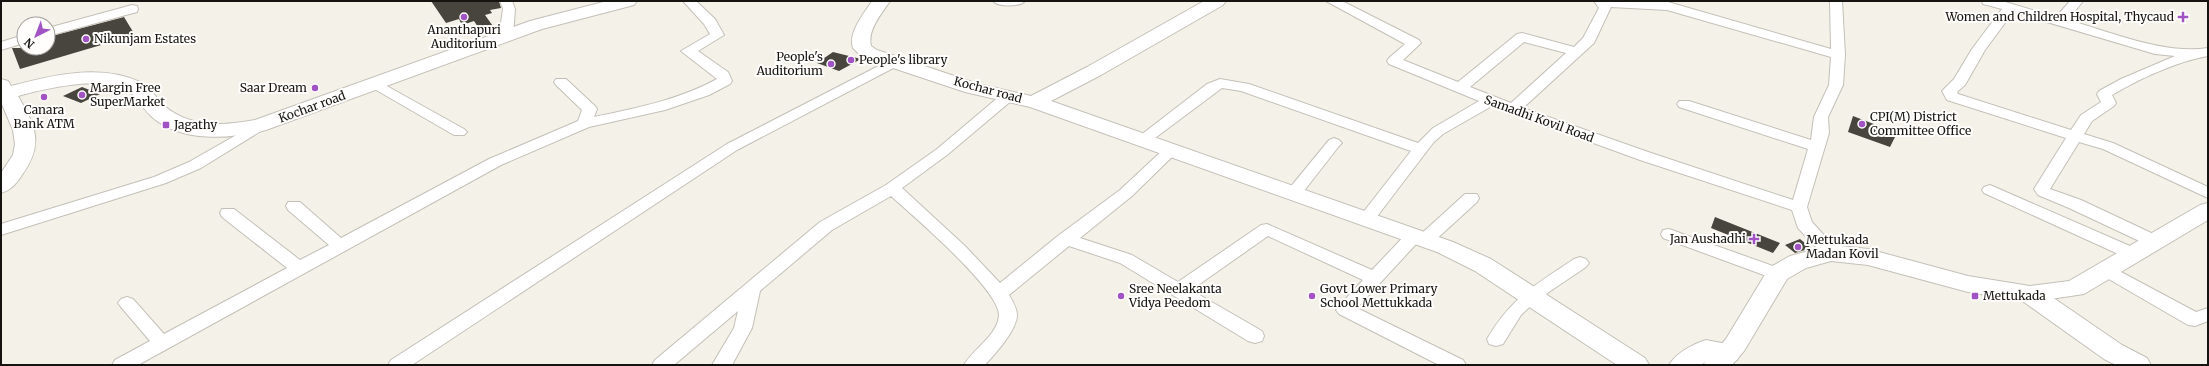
<svg xmlns="http://www.w3.org/2000/svg" width="2209" height="366" font-family="Merriweather,serif">
  <style>
    .building { fill: #48453e }
    .lines { fill: none; stroke-linecap: round; stroke-linejoin: round }
    .street-casing { stroke: #c4c0b8; stroke-width: 2 }
    .secondary-casing { stroke: #c4c0b8; stroke-width: 2 }
    .primary-casing { stroke: #c4c0b8; stroke-width: 2 }
    .street { fill: #fff; fill-rule: evenodd }
    .secondary { fill: #fff; fill-rule: evenodd }
    .primary { fill: #fff; fill-rule: evenodd }
    .poi-dot { fill: #a153c4; stroke: #fffefc; stroke-width: 1.5 }
    .labels { text-anchor: middle; stroke-width: 4; stroke-linejoin: round; paint-order: stroke }
    .poi-label { font-size: 12px; fill: #151411; stroke: #fffefc; text-anchor: start }
    .street-label { font-size: 12px; fill: #151411; stroke: #fffefc }
  </style>
  <rect width="100%" height="100%" fill="#f4f1e8"/>
  <path class="building" d="M431 1H499L501 8 490 10 492 13 485 15 495 29 482 33 474 21 462 25 459 19 446 23Z
    M124 17 135 35 20 69 12 48H48V37Z
    M833 52 861 59 839 71 817 63Z
    M82 87 100 94 81 103 63 96Z
    M1853 116 1897 133 1890 147 1848 132Z
    M1715 217 1780 243 1773 253 1711 228Z
    M1800 239 1811 248 1795 253 1785 245Z"/>
  <g class="lines">
    <defs>
      <path id="street" d="M500 1H512L515 9 513 36 506 40 499 36 503 9Z
        M683 1H696L715 19 724 35 698 51 728 72 732 81 730 84 709 95 665 110 589 127 501 165 138 365H112L115 360 150 341 121 307 118 303 121 299 127 297 133 299 164 334 287 268 222 217 220 213 222 209H234L300 260 329 245 288 210 286 206 288 202H300L341 238 489 159 578 121 582 110 556 85 554 82 556 79H566L595 106 597 109 594 117C636 108 679 100 717 79L681 51 710 34 704 24Z
        M993 1H1025C1020 7 998 7 993 1Z
        M1326 1H1342L1419 40 1421 43 1403 60 1458 82 1517 34 1522 33 1574 47 1583 38 1599 8 1594 1 1668 2 1831 49 1830 1H1842L1845 55 1843 85 1828 117 1829 133 1807 207 1812 222 1840 253 1837 257 1831 259 1825 257 1798 228 1792 210 1640 160 1492 106 1443 134 1433 143 1372 223H1360L1358 219 1411 151 1241 91 1222 88 1147 144H1137L1134 141 1137 138 1207 84 1220 79 1249 84 1418 143 1433 128 1479 101 1389 64 1387 61 1389 58 1405 44ZM1611 7 1667 10 1831 57 1829 85 1814 117 1811 140 1689 101H1679L1677 104 1679 107 1808 149 1793 200 1651 153 1523 108 1594 43ZM1524 42 1566 53 1511 103 1470 87Z
        M1982 1H2002L2056 17 2070 1H2083L2068 20C2111 32 2164 55 2208 48V56C2178 61 2139 79 2112 95L2116 103 2114 106 2092 121 2084 134 2113 143 2208 187V198L2103 149 2079 142 2050 189 2081 200 2162 238 2165 242 2162 246 2156 247 2150 246 2069 208 2038 195 2034 189 2066 138 1947 100 1942 91 1954 79 1972 49 2002 9 1983 4ZM2013 12 2155 54 2175 56 2121 79 2099 91 2097 94 2101 102 2081 115 2071 130 1958 94 1957 92 1965 85 1985 50Z
        M132 5 137 6 138 9 137 12 48 36V28Z
        M24 35V43L1 50V42Z
        M894 58 899 59 901 62 899 65 737 150 412 365H388L391 360 727 144Z
        M376 80 464 129 467 132 464 135H454L371 87 369 84 371 81Z
        M1006 94 1011 95 1013 98 1011 101 947 155 902 188 965 246 1000 283 1059 235 1120 190 1166 147H1176L1179 150 1176 153 1132 196 1080 238 1132 255 1178 282 1261 225 1267 224 1372 270 1408 232 1414 231 1421 234 1465 194H1477L1479 198 1477 202 1431 244 1425 245 1418 242 1357 308 1463 360 1466 365H1439L1339 314 1336 310 1339 306 1363 280 1268 236 1191 290 1262 331 1264 336 1262 341 1255 343 1248 341 1120 263 1069 246 1009 295C1012 300 1017 308 1017 315 1017 330 995 354 985 365H964C973 349 998 335 999 315 999 289 912 215 891 196L832 230 760 291 752 328 732 365H712L734 328 738 311 674 365H652L655 360 820 222 886 185 937 149 1001 95Z
        M259 122 264 123 266 126 264 129 201 168 166 183 1 235V224L154 177 189 162Z
        M1334 138 1339 140 1342 143 1339 146 1300 196H1288L1286 193 1288 190 1329 140Z
        M1990 185 2139 250 2142 254 2139 258 2133 260 2127 258 1984 193 1982 190 1984 187Z
        M1669 229 1784 270 1787 274 1784 278 1778 280 1772 278 1663 238 1661 234 1663 230Z
        M1580 257 1586 259 1589 263 1586 267 1537 300 1521 315 1503 344 1496 346 1489 344 1487 339C1511 298 1535 285 1574 259Z
        M2106 264 2196 312 2208 308V321L2195 326 2188 325 2100 274 2097 270 2100 266Z"/>
      <path id="secondary" d="M607 1H637L634 5 542 29 266 130C231 139 182 143 152 117 138 104 137 92 117 86 91 78 43 89 18 96 36 127 44 144 22 175 16 184 11 190 1 193V173L13 155 15 144 13 130 1 102V79L8 81 11 86C53 75 102 63 142 83 152 87 155 98 163 105 190 128 222 126 255 120L530 21Z
        M872 1H890C882 13 867 30 871 46L877 50 978 84 1031 96 1087 67 1204 1H1226L1223 5 1101 75 1051 101 1453 242 1491 259 1645 358 1649 365H1617L1475 271 1437 252 1030 107 965 92 863 58 853 48C848 32 864 14 872 1Z
        M2030 286 2039 288 2122 345 2147 358 2151 365H2116L2104 359 2021 300 2018 294 2021 288Z
        M1706 340 1737 346 1741 353 1737 360 1728 362 1710 359 1701 365H1669C1676 353 1693 344 1706 340Z"/>
      <path id="primary" d="M2208 203V220L2084 294 2030 302 1968 292 1868 265 1831 261 1806 268 1787 279 1744 351 1732 365H1703L1726 339 1769 268 1790 256 1831 245 1868 249 1968 276 2030 286 2069 281 2200 205Z"/>
    </defs>
    <use href="#street" class="street-casing"/>
    <use href="#secondary" class="secondary-casing"/>
    <use href="#primary" class="primary-casing"/>
    <use href="#street" class="street"/>
    <use href="#secondary" class="secondary"/>
    <use href="#primary" class="primary"/>
  </g>
  <g class="poi-dot">
    <circle cx="464" cy="17" r="4"/>
    <path d="M2181 11h4v4h4v4h-4v4h-4v-4h-4v-4h4z"/>
    <circle cx="86" cy="39" r="4"/>
    <circle cx="851" cy="60" r="4"/>
    <circle cx="831" cy="64" r="4"/>
    <circle cx="315" cy="88" r="4"/>
    <circle cx="82" cy="95" r="4"/>
    <circle cx="44" cy="97" r="4"/>
    <circle cx="1862" cy="124" r="4"/>
    <rect x="162" y="121" width="8" height="8" rx="2"/>
    <path d="M1752 233h4v4h4v4h-4v4h-4v-4h-4v-4h4z"/>
    <circle cx="1798" cy="247" r="4"/>
    <circle cx="1121" cy="296" r="4"/>
    <circle cx="1312" cy="296" r="4"/>
    <rect x="1971" y="292" width="8" height="8" rx="2"/>
  </g>
  <g class="labels">
    <g class="poi-label">
      <text x="2174" y="21" text-anchor="end">Women and Children Hospital, Thycaud</text>
      <text x="464" y="34" text-anchor="middle">Ananthapuri<tspan x="464" dy="14">Auditorium</tspan></text>
      <text x="94" y="43">Nikunjam Estates</text>
      <text x="823" y="61" text-anchor="end">People's<tspan x="823" dy="14">Auditorium</tspan></text>
      <text x="859" y="64">People's library</text>
      <text x="90" y="92">Margin Free<tspan x="90" dy="14">SuperMarket</tspan></text>
      <text x="307" y="92" text-anchor="end">Saar Dream</text>
      <text x="44" y="114" text-anchor="middle">Canara<tspan x="44" dy="14">Bank ATM</tspan></text>
      <text x="1870" y="121">CPI(M) District<tspan x="1870" dy="14">Committee Office</tspan></text>
      <text x="174" y="129">Jagathy</text>
      <text x="1746" y="243" text-anchor="end">Jan Aushadhi</text>
      <text x="1806" y="244">Mettukada<tspan x="1806" dy="14">Madan Kovil</tspan></text>
      <text x="1129" y="293">Sree Neelakanta<tspan x="1129" dy="14">Vidya Peedom</tspan></text>
      <text x="1320" y="293">Govt Lower Primary<tspan x="1320" dy="14">School Mettukkada</tspan></text>
      <text x="1983" y="300">Mettukada</text>
    </g>
    <g class="street-label">
      <text transform="translate(988 90) rotate(15)" y="4">Kochar road</text>
      <text transform="translate(312 107) rotate(-20)" y="4">Kochar road</text>
      <text transform="translate(1539 119) rotate(20)" y="4">Samadhi Kovil Road</text>
    </g>
  </g>
  <rect width="2209" height="366" fill="none" stroke="#151411" stroke-width="4"/>
  <g transform="translate(36 36) rotate(222)"><circle r="19" fill="#fffefc" stroke="#a1a09e"/>
  <path d="M0-3L7 15L0 10L-7 15Z" fill="#a153c4"/>
  <text y="-6" font-size="11" font-weight="bold" text-anchor="middle" fill="#151411">N</text>
  </g>
</svg>
